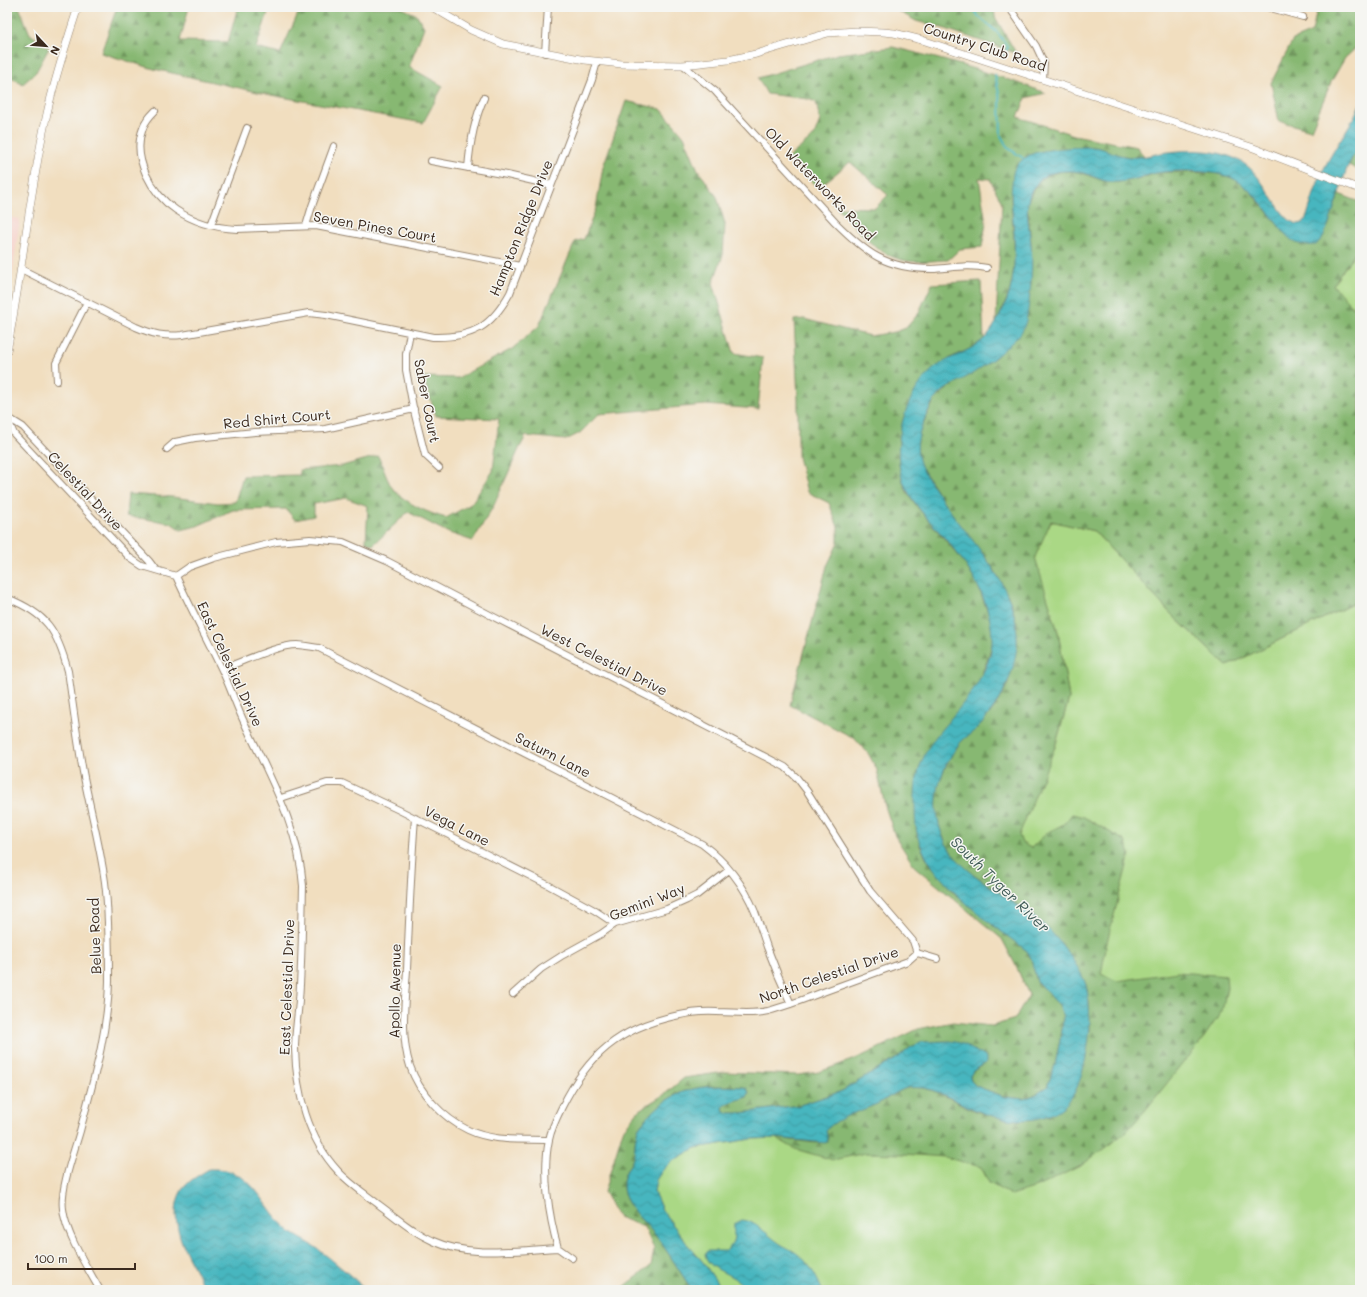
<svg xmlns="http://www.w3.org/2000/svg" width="1367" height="1297" font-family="Mali,sans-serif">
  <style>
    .built { fill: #f7d0c9 }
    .green { fill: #aad885; stroke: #728152 }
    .forest { fill: url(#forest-firs); stroke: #617148 }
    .water { fill: url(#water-waves); stroke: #41706e }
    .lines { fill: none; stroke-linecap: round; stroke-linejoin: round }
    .stream { stroke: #47b6bf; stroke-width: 2 }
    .minor-casing { stroke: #96846e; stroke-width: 8 }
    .tertiary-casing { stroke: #96846e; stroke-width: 8 }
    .minor { stroke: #fff; stroke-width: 6 }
    .tertiary { stroke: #fff; stroke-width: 7 }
    .labels { text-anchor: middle; stroke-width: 3; stroke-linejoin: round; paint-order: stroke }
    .street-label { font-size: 14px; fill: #3b2a1e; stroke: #f6f6f2 }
    .water-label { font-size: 15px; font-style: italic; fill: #3f5b56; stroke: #f6f6f2 }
  </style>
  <defs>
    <pattern id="forest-firs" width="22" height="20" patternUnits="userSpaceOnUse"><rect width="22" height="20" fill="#87b872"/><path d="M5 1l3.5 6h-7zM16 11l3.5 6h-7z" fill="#70965d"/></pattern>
    <pattern id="water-waves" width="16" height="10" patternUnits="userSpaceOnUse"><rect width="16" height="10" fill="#47b6bf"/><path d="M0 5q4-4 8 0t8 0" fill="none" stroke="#3c949b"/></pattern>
  </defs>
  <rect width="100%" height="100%" fill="#f6f6f2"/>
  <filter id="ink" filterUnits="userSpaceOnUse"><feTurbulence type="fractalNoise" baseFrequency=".025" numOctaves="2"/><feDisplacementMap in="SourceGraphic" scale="8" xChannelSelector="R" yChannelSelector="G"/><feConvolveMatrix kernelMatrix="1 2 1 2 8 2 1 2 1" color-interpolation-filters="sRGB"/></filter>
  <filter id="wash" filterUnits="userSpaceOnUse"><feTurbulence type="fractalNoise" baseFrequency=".012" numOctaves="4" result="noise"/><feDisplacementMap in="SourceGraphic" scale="16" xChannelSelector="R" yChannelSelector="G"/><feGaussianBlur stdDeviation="0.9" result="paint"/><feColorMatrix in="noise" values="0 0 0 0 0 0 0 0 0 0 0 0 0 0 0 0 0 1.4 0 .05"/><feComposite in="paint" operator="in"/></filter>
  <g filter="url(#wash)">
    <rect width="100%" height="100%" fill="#f1debf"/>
    <path class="built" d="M7 217 20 219 7 312Z"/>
    <path class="green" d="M1360 245V316L1333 285Z
      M1051 521 1094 531 1173 616 1227 666 1360 600V1290H722L703 1262 688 1245 662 1210 654 1192 656 1180 662 1171 671 1162 695 1148 751 1139 776 1138 1081 1078 969 871 1055 747 1069 698 1058 632 1034 557Z"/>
    <path class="forest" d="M7 7H19L30 34 49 48 36 72 23 84 7 75Z
      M117 7H189L180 41 228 42 238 7H270L256 48 280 54 301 7H400L417 15 424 27 409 67 443 86 423 123 271 95 154 69 101 53Z
      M891 7H994L995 17 1016 53 946 29 916 21Z
      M1313 7H1360V46H1358L1345 58 1331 82 1311 130 1279 121 1271 83 1293 40 1312 32 1317 9Z
      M893 47C945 60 996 74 1046 93L1026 98 1018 117 1074 135 1137 147 1144 156 1131 157 1118 155 1100 148 1086 146 1011 194C1011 221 1017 248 1013 275 1011 292 1004 307 996 322L1002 203 990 179 979 178 986 223 982 247 960 249 948 260C936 260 919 263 907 261 876 256 857 229 837 207L875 208 888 195 850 162 818 188 788 158 814 136 820 120 816 102 808 99 767 94 758 78 838 54Z
      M626 101 661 109 684 136 698 170 717 197 725 224 723 255 713 283 734 353 763 358 758 409 706 405 599 414 580 433 566 440 526 436 519 449 494 505 473 541 449 533 408 512 373 545 366 542 368 506 346 498 314 504V516L295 520 286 509 233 510 197 526 181 530 171 523 126 516 128 494 172 497 218 503 235 502 243 476 300 475 299 470 342 466 378 456C382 464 388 484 394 490 407 504 428 513 446 518L471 504 493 471 499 419 436 416 423 377 458 378 512 349 539 326 575 242 584 239 596 208 603 167Z
      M1360 142V164L1356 169 1349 165Z
      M1063 171 1079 172 1107 182H1118L1143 178 1155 173 1171 172 1213 173 1224 175 1237 180 1250 191 1287 236 1323 237 1339 194 1360 202V245L1333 285 1360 316V600L1227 666 1173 616 1094 531 1051 521 1035 557 1058 632 1069 698 1055 747 1019 835 1022 843 1031 848 1048 832 1064 824 1072 814 1084 817 1125 841 1130 854 1108 938 1101 974 1117 981 1178 972 1226 976 1227 988 1222 1011 1198 1046 1187 1058 1148 1107 1126 1132 1082 1165 1037 1187 1011 1195 989 1183 981 1167 944 1157 903 1154 866 1153 833 1160 795 1149 776 1138 815 1143 828 1139 826 1130C837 1116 858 1111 874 1105 885 1101 896 1091 907 1088 934 1083 957 1106 982 1113 994 1117 1008 1118 1021 1121L1090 1031 1089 1003 1086 985 1036 918 969 871 955 858 946 844 939 826 936 810V793L941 777 949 760 961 741 979 726 994 708 1007 686 1017 643 1016 623 1012 605 995 571 949 510 920 465 917 453 918 437 926 417 935 399 952 385 973 373 996 357 1031 284V243L1027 204 1032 192 1038 182 1047 175Z
      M981 281 984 339 972 348 950 358 899 440V464L902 479 907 492 918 508 964 562 978 586 990 618 993 641 987 661 976 687 960 708 919 844 928 861 953 892 1027 951 1031 958 1037 982 1059 1005 1063 1017 1062 1030 1055 1065 1047 1087 1037 1094 1024 1099 1005 1097 976 1086 971 1081 970 1076 973 1071 982 1066 950 1041 922 1042 911 1047 899 1057 842 1091 800 1105 741 1113H728L724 1111 723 1108 725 1103 747 1097 749 1093 747 1088 743 1087C708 1085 681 1085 655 1110 649 1116 642 1122 638 1129 634 1138 636 1148 633 1158 632 1163 628 1167 626 1172 622 1180 622 1190 626 1198 632 1213 647 1224 656 1236 669 1253 680 1272 692 1290H620L651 1266 654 1249 644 1227 618 1217 604 1192 623 1130 639 1110 665 1094 684 1078 725 1072 798 1075 819 1072 860 1057 918 1029 953 1022 992 1026 1015 1019 1029 995 1016 966 1002 939 914 866 895 836 885 806 877 770 868 753 854 738 790 705 827 566 838 543V527L829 503 807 492 798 457V399L794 320 804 319 870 336 895 332 906 328 918 314 932 284Z"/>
    <path class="water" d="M1360 104V142L1347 168 1329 224 1323 237 1316 245C1308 245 1306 246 1299 244 1288 240 1282 230 1275 221 1263 206 1252 189 1234 179 1217 170 1171 169 1152 174 1139 178 1125 183 1111 182 1100 181 1090 174 1079 172 1070 170 1055 171 1046 175 1037 180 1029 193 1028 202 1026 215 1030 231 1031 244 1033 264 1031 283 1029 302 1028 310 1027 320 1024 327 1021 335 1014 340 1008 346 998 355 987 364 975 372 962 381 944 387 934 400 930 407 926 416 923 423 919 434 916 444 918 455 920 469 930 481 937 492 967 539 1021 585 1017 645 1015 668 1007 688 994 707 990 713 984 721 978 727 973 733 965 737 960 743 938 771 930 804 943 837 952 859 970 872 988 885 1004 896 1021 907 1037 919 1054 932 1079 964 1086 985 1089 996 1089 1007 1090 1019 1090 1040 1085 1072 1075 1092 1056 1127 1010 1124 978 1111 960 1104 943 1092 924 1088 920 1088 911 1087 907 1088 897 1091 887 1099 877 1104 859 1112 840 1116 826 1130L828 1141 825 1143 776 1138 751 1139 695 1148 671 1162 662 1171 656 1180 654 1192 662 1210 688 1245 703 1262 722 1290H692C680 1272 669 1253 656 1236 647 1224 632 1213 626 1198 622 1190 622 1180 626 1172 628 1167 632 1163 633 1158 636 1148 634 1138 638 1129 642 1122 649 1116 655 1110 681 1085 708 1085 743 1087L747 1088 749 1093 747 1097 725 1104 723 1108 724 1111 728 1113H741L800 1105 842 1091 899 1057 911 1047 922 1042 950 1041 961 1043 986 1057V1063L973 1071 970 1076 971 1081 976 1086 1005 1097 1024 1099 1037 1094 1047 1087 1055 1065 1062 1030 1063 1017 1059 1005 1037 982 1031 958 1027 951C992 924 938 888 921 846 915 833 915 817 915 803 914 770 925 748 946 724 965 702 994 667 992 637 990 601 971 569 948 542 928 518 902 496 899 463 896 431 907 394 931 371 946 357 969 353 984 339 993 330 999 317 1004 307 1015 284 1015 258 1014 233 1013 215 1010 200 1012 183 1013 179 1012 174 1014 170 1017 163 1025 157 1032 154 1043 149 1088 145 1100 148 1110 151 1119 156 1130 157 1140 158 1151 155 1161 153 1189 149 1223 148 1246 165 1264 178 1279 216 1294 223 1296 224 1298 223 1300 224L1304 222 1307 216C1313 197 1318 178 1328 161 1338 142 1352 124 1360 104Z
      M209 1169C219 1169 227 1169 236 1174 257 1184 267 1209 283 1225 293 1236 306 1240 318 1249 335 1262 351 1276 367 1290H203C200 1275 193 1267 187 1254 177 1234 169 1203 186 1185 193 1178 201 1174 209 1169Z
      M742 1220C754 1220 769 1236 779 1243 786 1248 794 1250 800 1256 809 1263 818 1279 822 1290H745C739 1273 706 1272 705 1253L707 1251H726C737 1241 733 1237 734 1224Z"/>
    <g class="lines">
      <path class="stream" d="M972 7 979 17 997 32 1008 47 1003 57
        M995 74 1000 99 1001 136 1008 148 1023 158"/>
    </g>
  </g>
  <g filter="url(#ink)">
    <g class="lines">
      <defs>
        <path id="minor" d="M1009 7 1036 46 1044 63 1043 79
          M1267 7 1303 17
          M545 53 548 7
          M683 65 715 91 723 100 835 222C866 253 886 269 932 269 951 268 968 264 987 268
          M155 111C150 116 145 122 143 128 131 158 152 194 176 210 194 222 216 228 237 229L316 226 520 266
          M431 161 507 175 551 185
          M468 168C470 143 474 120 484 98
          M211 225 247 128
          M306 226 312 206 334 146
          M21 269 136 327C152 334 165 337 182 335L309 313 326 315 433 337C473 338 491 327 510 293L592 80 597 62
          M410 332 406 354V370L413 407 425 455 439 468
          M57 381 56 363 87 302
          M7 417 23 427 149 561 155 569
          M7 418 14 434 130 558 142 566 176 576
          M167 449 175 442 195 438 255 432 325 429 414 409
          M176 576 189 567 214 558 276 542 310 539 343 542 387 561 490 615 785 767 797 778 807 791 870 891 913 941 917 953
          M176 576C190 607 206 637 221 668 230 686 236 706 245 724 269 776 299 827 303 886 302 924 302 962 299 1000 298 1016 295 1032 295 1048 296 1092 308 1139 338 1171 350 1184 364 1193 378 1204 396 1217 412 1232 433 1241 470 1258 518 1250 558 1248
          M7 598C47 614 57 630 68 671 73 705 77 738 83 772 90 809 100 845 105 882 109 914 109 948 109 981 108 1032 93 1082 80 1131 74 1152 60 1189 63 1209 66 1235 87 1267 100 1290
          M222 669C242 662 277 645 297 645 304 645 311 647 319 648L702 844C725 861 744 885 755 912 759 923 763 935 767 947 774 966 782 985 791 1004
          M281 798 327 783H342L399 810 548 885 594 910 615 924
          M415 818C411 869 409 919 407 970 405 1002 400 1035 410 1066 419 1093 443 1118 468 1130 493 1142 522 1139 549 1140
          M917 953 937 959
          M513 994 541 969 563 955 601 934 615 924 667 909 687 900 697 895 729 870
          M572 1258 558 1248C549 1217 542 1173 549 1140 551 1129 557 1117 562 1107 587 1056 619 1028 675 1016 688 1013 704 1011 717 1012 735 1012 751 1015 768 1011 787 1006 805 999 823 992 851 982 880 971 908 961L917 953"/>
        <path id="tertiary" d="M432 7 471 30 503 44 585 60 622 64 683 65 728 60 756 54 828 33 856 31 883 32 894 33 922 40 1251 147 1360 189
          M7 351C22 274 29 195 46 118 54 80 66 44 78 7"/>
      </defs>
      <use href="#minor" class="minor-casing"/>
      <use href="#tertiary" class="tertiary-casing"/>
      <use href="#minor" class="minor"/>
      <use href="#tertiary" class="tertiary"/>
    </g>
  </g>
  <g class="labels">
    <g class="street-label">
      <text transform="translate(985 47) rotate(18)" y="5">Country Club Road</text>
      <text transform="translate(820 184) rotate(46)" y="5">Old Waterworks Road</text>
      <text transform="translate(375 227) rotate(10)" y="5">Seven Pines Court</text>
      <text transform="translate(521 228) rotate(-68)" y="5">Hampton Ridge Drive</text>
      <text transform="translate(427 401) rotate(79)" y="5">Saber Court</text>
      <text transform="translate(277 419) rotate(-5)" y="5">Red Shirt Court</text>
      <text transform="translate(85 491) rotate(47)" y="5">Celestial Drive</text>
      <text transform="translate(604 660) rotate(27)" y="5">West Celestial Drive</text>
      <text transform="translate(230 664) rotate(65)" y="5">East Celestial Drive</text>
      <text transform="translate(553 755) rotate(27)" y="5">Saturn Lane</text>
      <text transform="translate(457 826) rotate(27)" y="5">Vega Lane</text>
      <text transform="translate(647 902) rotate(-21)" y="5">Gemini Way</text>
      <text transform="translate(95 936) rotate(-92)" y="5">Belue Road</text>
      <text transform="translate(829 975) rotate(-19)" y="5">North Celestial Drive</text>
      <text transform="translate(287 987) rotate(-88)" y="5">East Celestial Drive</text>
      <text transform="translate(395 991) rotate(-89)" y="5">Apollo Avenue</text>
    </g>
    <g class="water-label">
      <text transform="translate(1000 885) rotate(44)" y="5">South Tyger River</text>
    </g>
  </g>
  <rect width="1367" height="1297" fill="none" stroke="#f6f6f2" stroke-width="24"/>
  <g transform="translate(46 46) rotate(116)" stroke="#f6f6f2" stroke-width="3" paint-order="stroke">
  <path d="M0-3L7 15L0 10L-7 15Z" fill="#3b2a1e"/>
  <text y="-6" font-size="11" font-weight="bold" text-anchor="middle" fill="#3b2a1e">N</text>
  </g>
  <path d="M28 1263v6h107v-6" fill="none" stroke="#3b2a1e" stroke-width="2"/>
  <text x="34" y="1263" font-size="12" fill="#3b2a1e" stroke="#f6f6f2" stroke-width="3" paint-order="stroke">100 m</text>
</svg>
